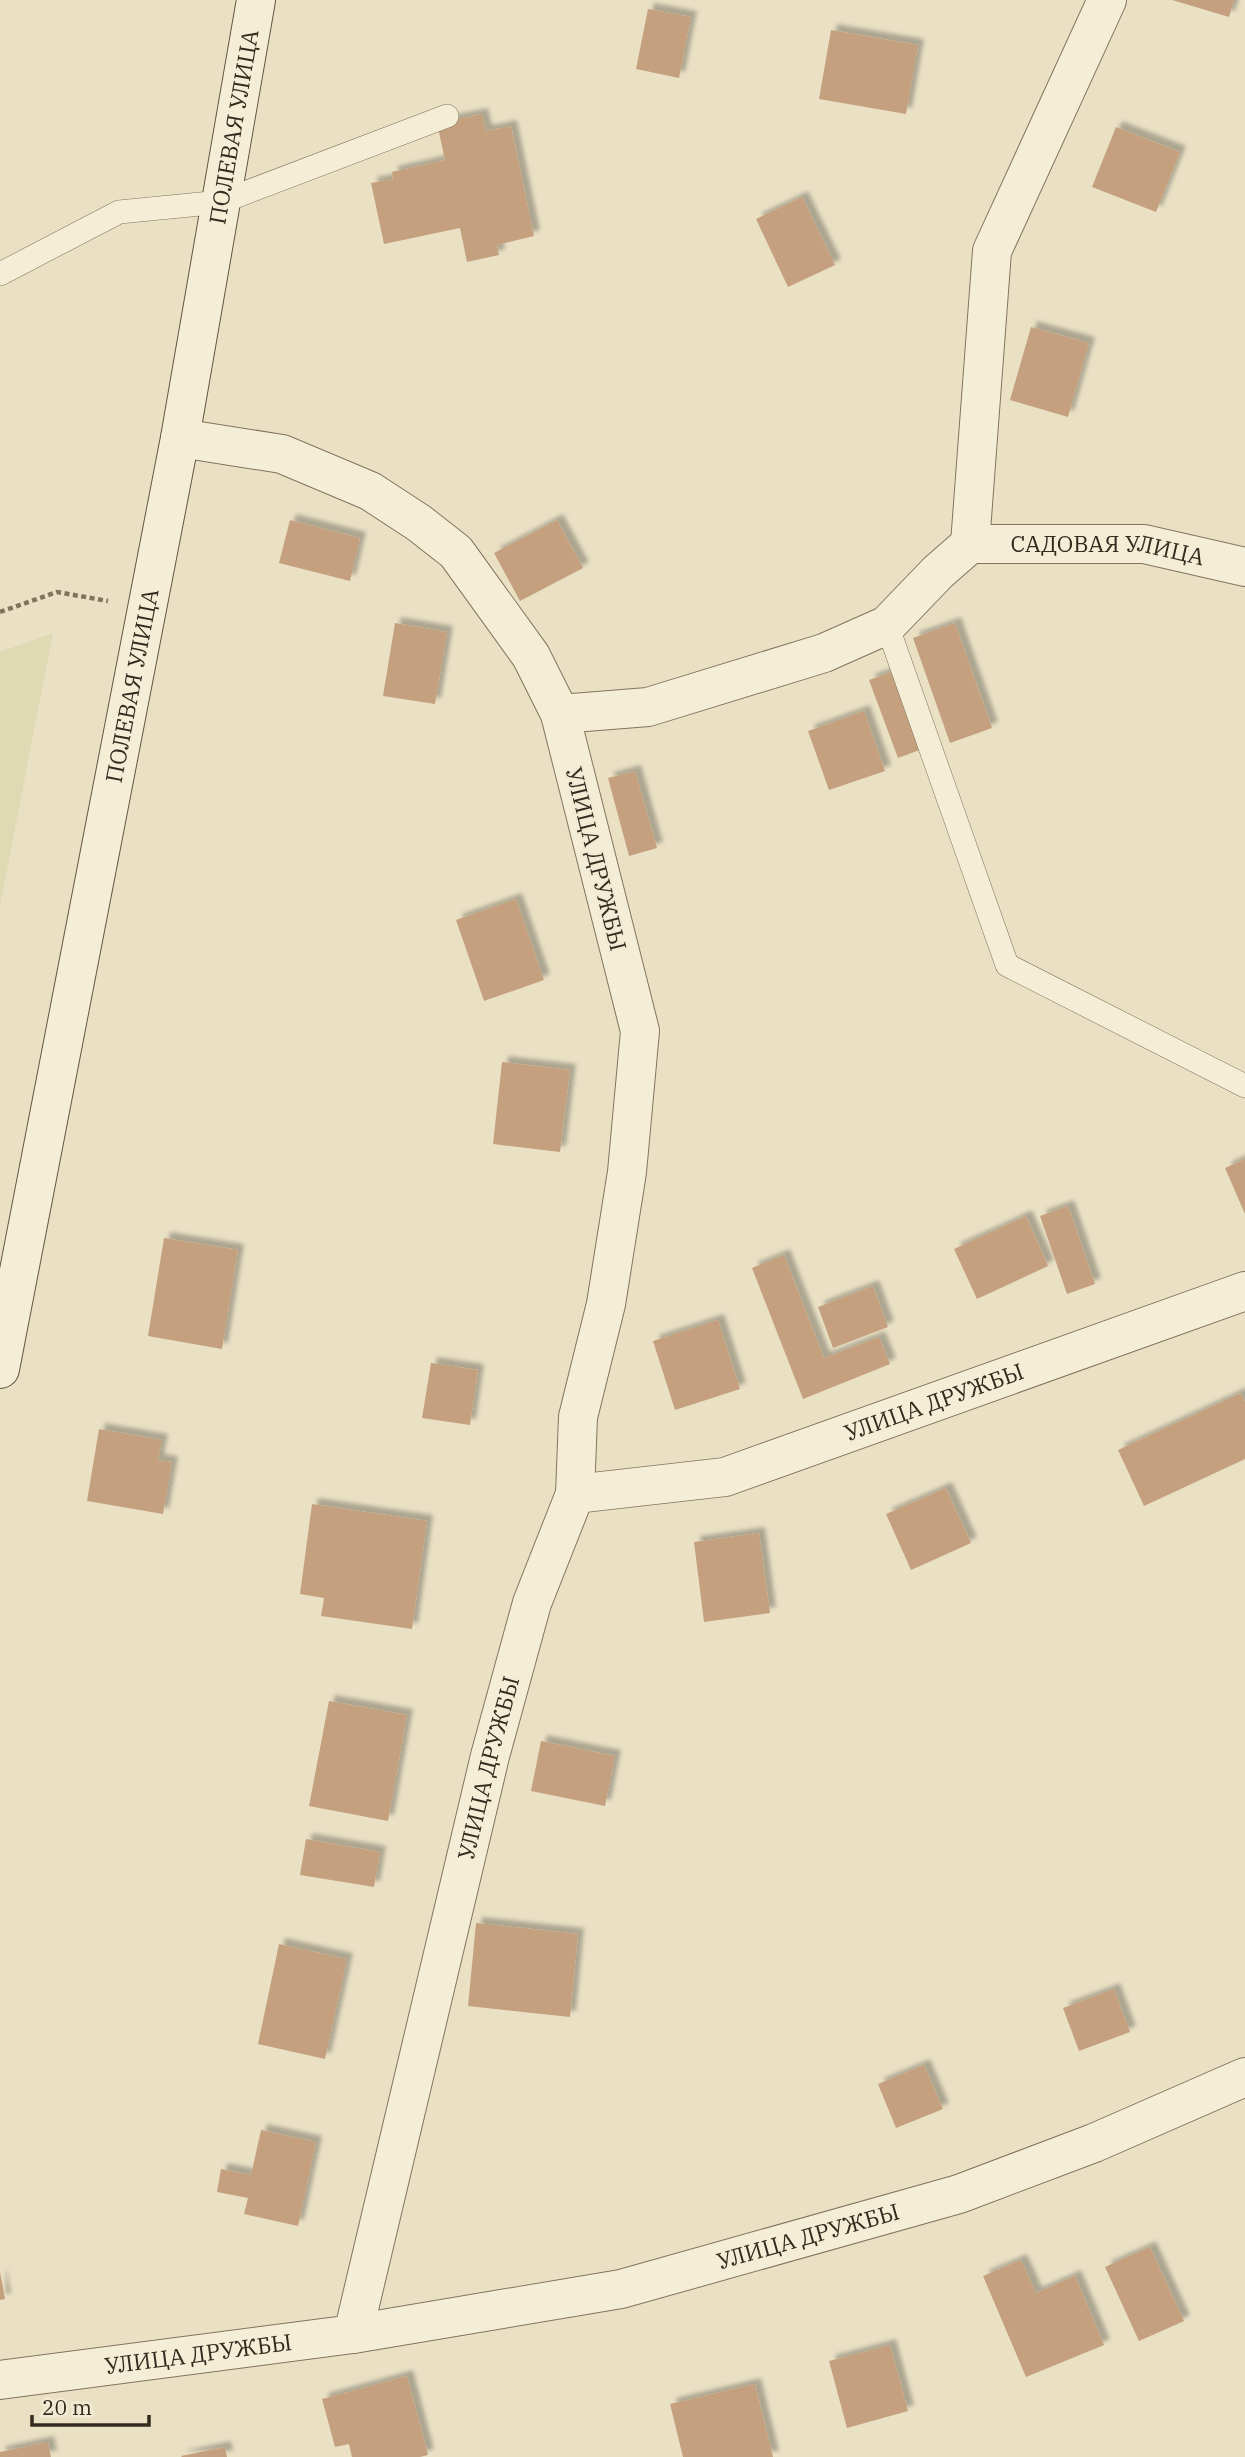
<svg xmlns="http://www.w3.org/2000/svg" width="1245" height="2457" font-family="'IBM Plex Serif',serif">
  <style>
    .farmland { fill: #dedab3 }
    .building { fill: #c4a07e; filter: url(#shadow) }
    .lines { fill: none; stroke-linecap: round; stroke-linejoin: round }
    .lane-casing { stroke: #83735d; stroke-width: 24 }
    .street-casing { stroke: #83735d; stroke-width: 40 }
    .secondary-casing { stroke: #645540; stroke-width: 40 }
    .path { stroke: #83735d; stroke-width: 4.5; stroke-dasharray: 5 3.5; stroke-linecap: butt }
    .lane { stroke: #f5eed7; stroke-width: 23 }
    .street { stroke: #f5eed7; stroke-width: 38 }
    .secondary { stroke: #f5eed7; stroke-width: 38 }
    .labels { text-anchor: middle; stroke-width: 5; stroke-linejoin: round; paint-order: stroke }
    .street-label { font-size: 23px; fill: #342b1f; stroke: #f2ebd4 }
  </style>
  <defs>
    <filter id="shadow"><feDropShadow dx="6" dy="-6" stdDeviation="2" flood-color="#0004"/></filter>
  </defs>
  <rect width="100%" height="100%" fill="#eae1c5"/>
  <path class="farmland" d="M53 633 0 906V652Z"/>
  <path class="building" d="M1172 0H1234L1229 17Z
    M648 9 691 17 679 78 636 69Z
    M831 30 918 45 906 114 819 99Z
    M482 114 486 131 511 126 534 236 497 245 499 255 467 262 460 228 384 244 371 183 393 179 392 172 445 160 437 123Z
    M1116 127 1180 152 1156 212 1092 187Z
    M802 197 835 265 788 287 756 219Z
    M1031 327 1089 343 1068 417 1010 400Z
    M290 520 360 538 350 581 279 563Z
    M557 520 583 568 520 601 494 553Z
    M395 623 447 632 435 704 383 696Z
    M955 623 992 728 950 743 913 638Z
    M897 670 925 748 898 758 869 680Z
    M864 711 885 771 829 790 808 731Z
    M635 771 657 848 629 856 608 778Z
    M516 899 544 980 484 1001 456 920Z
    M502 1062 570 1070 560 1152 493 1144Z
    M1245 1159V1214L1225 1168Z
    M1068 1206 1095 1284 1067 1294 1040 1216Z
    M1026 1216 1048 1266 977 1299 954 1249Z
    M164 1238 238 1250 222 1349 148 1336Z
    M784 1255 824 1358 879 1337 890 1364 803 1399 752 1268Z
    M873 1286 888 1327 833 1348 818 1307Z
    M718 1320 740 1389 675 1410 653 1341Z
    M431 1363 478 1370 470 1425 422 1418Z
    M1241 1393 1245 1402V1459L1144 1506 1118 1450Z
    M99 1429 162 1440 158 1460 172 1462 163 1514 87 1501Z
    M946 1488 971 1543 911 1570 886 1514Z
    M312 1504 427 1521 412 1629 321 1616 324 1598 300 1594Z
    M759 1533 770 1613 704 1622 694 1542Z
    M329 1701 407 1715 388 1821 309 1806Z
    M541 1741 615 1756 605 1806 531 1791Z
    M306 1839 380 1852 374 1887 300 1875Z
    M476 1923 578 1934 570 2017 468 2006Z
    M279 1944 347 1959 325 2059 258 2044Z
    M1114 1989 1130 2032 1079 2051 1063 2008Z
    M924 2065 943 2109 896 2128 878 2084Z
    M261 2130 316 2142 298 2226 244 2214 248 2198 217 2192 221 2169 251 2175Z
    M1150 2247 1184 2321 1139 2341 1105 2267Z
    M1021 2260 1036 2293 1075 2276 1104 2345 1026 2377 983 2276Z
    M0 2272 5 2299 0 2300Z
    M890 2345 908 2411 847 2428 829 2361Z
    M407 2376 428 2455 420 2457H352L349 2444 335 2447 322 2399Z
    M755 2384 773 2457H683L670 2404Z
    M48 2442 51 2457H0V2452Z
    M225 2447 227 2457H182L181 2456Z"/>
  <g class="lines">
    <defs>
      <path id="lane" d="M0 274 119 212 221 202 447 116
        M887 625 1007 965 1245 1086"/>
      <g id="street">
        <path id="s1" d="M970 544H1144L1245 567"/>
        <path d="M560 714 648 707 824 653 887 625 938 572 970 544 992 251 1107 0"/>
        <path id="s2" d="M575 1494 725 1477 1245 1291"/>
        <path id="s3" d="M353 2334 621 2289 959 2194 1094 2143 1245 2077"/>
        <path id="s4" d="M0 2380 353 2334 490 1756 532 1603 575 1494 578 1417 606 1304 627 1172 640 1031 560 714 531 656 456 552 419 523 370 491 282 454 180 438"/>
      </g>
      <g id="secondary">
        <path id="s5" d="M0 1369 180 438 256 0"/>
      </g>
    </defs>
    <use href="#lane" class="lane-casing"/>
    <use href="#street" class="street-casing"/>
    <use href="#secondary" class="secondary-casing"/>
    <path class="path" d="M0 612 57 592 108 601"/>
    <use href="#lane" class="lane"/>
    <use href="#street" class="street"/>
    <use href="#secondary" class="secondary"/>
  </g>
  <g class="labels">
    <g class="street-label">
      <text dy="8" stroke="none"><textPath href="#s5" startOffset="1264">ПОЛЕВАЯ УЛИЦА</textPath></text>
      <text dy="8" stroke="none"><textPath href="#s1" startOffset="138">САДОВАЯ УЛИЦА</textPath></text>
      <text dy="8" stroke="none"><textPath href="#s5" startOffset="696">ПОЛЕВАЯ УЛИЦА</textPath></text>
      <text transform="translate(596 859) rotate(76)" y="8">УЛИЦА ДРУЖБЫ</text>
      <text dy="8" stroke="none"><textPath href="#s2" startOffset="373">УЛИЦА ДРУЖБЫ</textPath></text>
      <text dy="8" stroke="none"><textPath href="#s4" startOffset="938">УЛИЦА ДРУЖБЫ</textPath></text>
      <text dy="8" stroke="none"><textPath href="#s3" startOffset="466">УЛИЦА ДРУЖБЫ</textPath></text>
      <text dy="8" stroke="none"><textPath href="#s4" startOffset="200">УЛИЦА ДРУЖБЫ</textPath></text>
    </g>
  </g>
  <path d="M32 2415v10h117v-10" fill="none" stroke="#342b1f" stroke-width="3.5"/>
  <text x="42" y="2415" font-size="21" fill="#342b1f" stroke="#f2ebd4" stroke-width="5" paint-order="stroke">20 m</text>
</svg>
